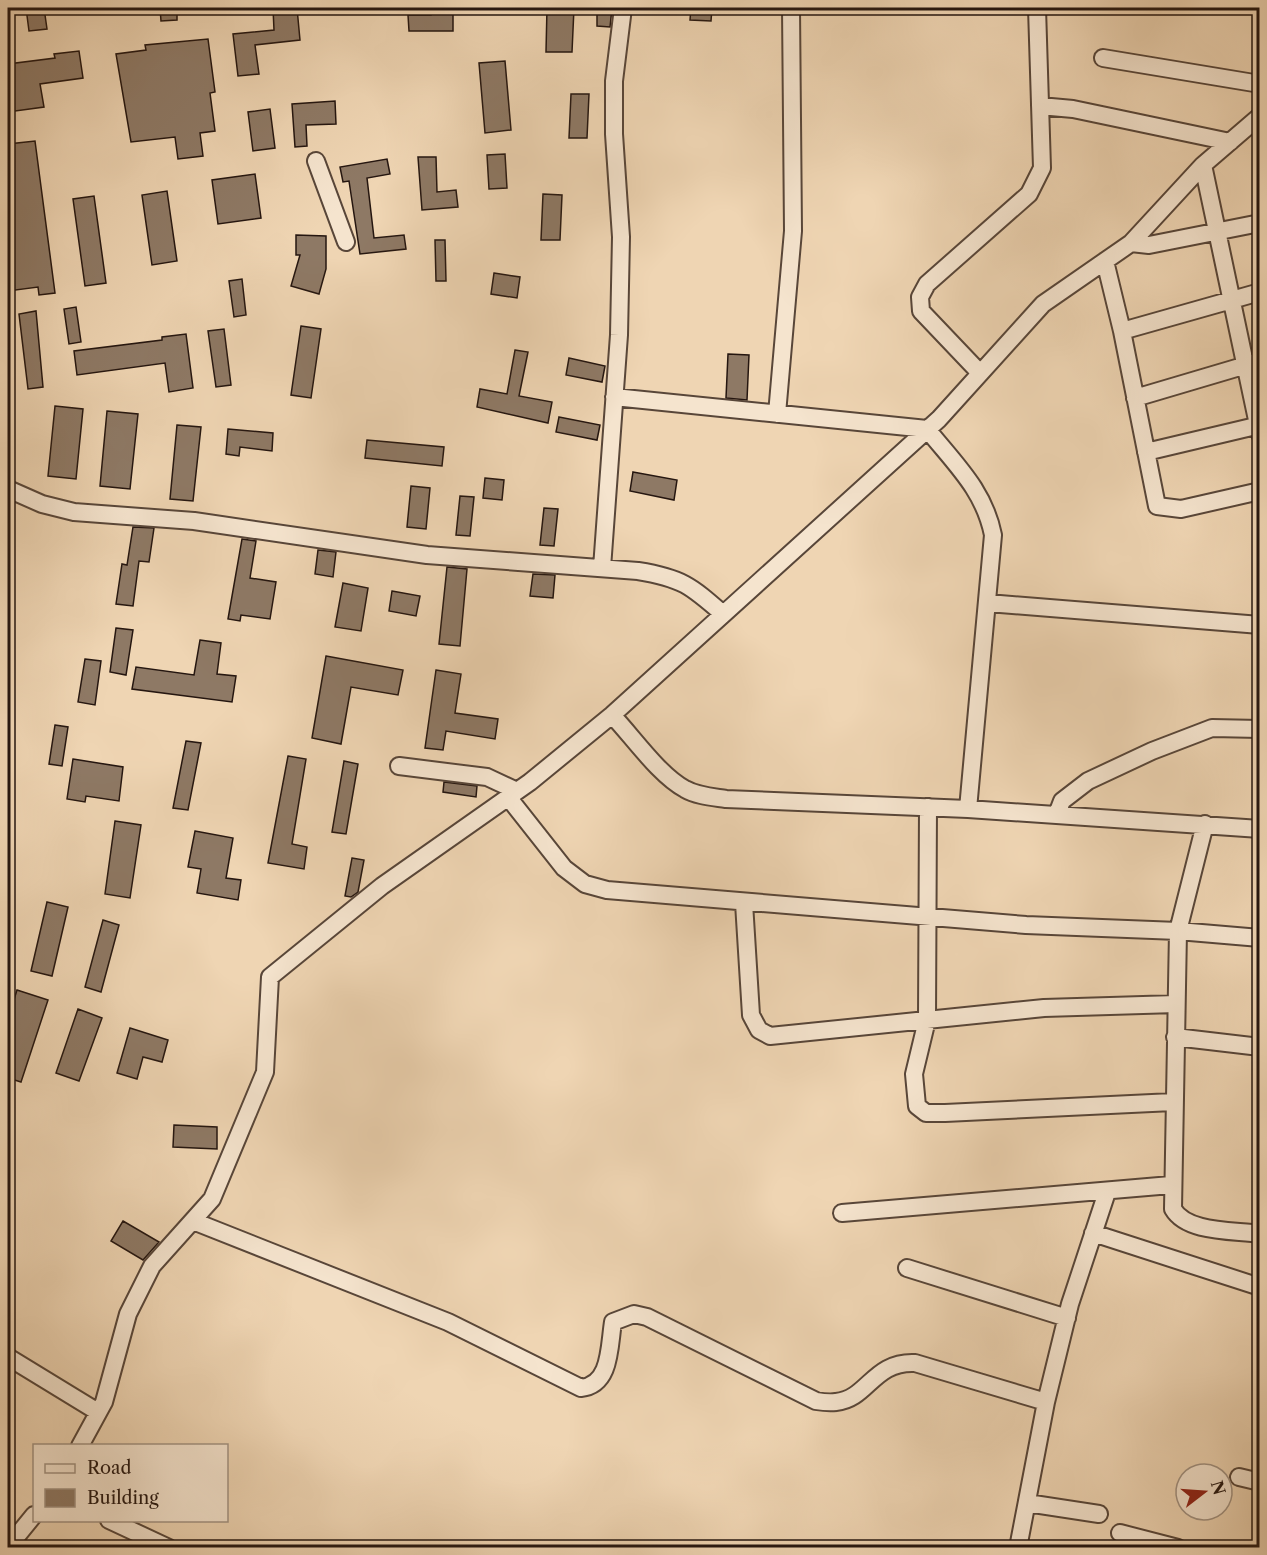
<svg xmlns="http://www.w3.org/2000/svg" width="1267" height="1555" font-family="'Libre Caslon Text',serif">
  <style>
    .building { fill: #8e7965; stroke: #251610; stroke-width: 1.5 }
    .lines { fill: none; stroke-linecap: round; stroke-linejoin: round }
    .minor-casing { stroke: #584639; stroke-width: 20 }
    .minor { stroke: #f5e4ce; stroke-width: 16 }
  </style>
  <rect width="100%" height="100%" fill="#efd5b3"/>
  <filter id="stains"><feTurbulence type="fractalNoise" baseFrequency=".00333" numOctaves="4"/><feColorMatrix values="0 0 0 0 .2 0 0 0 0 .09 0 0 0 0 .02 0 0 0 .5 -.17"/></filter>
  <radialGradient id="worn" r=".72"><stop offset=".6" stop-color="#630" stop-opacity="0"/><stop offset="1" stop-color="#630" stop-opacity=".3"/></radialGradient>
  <path class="building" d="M26 8H44L47 29 29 31Z
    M160 8H177V20L161 21Z
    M273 8H297L300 40 255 45 259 74 238 76 233 34 274 30Z
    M431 8H446V14H453V31H409L408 15H431Z
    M547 8H574L572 52H546Z
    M597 8H612L610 27 597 26Z
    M691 8H712L711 21 690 20Z
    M208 39 215 92 210 93 215 131 200 133 203 156 178 159 175 137 131 142 116 54 146 50 145 45Z
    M79 51 83 78 40 84 44 107 8 112V64L55 58 54 54Z
    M505 61 511 130 485 133 479 63Z
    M571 94H589L587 138H569Z
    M335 101 336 124 306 125 307 146 295 147 292 104Z
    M270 109 275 148 253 151 248 112Z
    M35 141 55 293 39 295 38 287 8 291V144Z
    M505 154 507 188 489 189 487 155Z
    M418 157H436L437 192 456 190 458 207 422 210Z
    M387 159 390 174 367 178 374 238 404 235 406 249 360 254 349 181 343 182 340 167Z
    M255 174 261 218 218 224 212 180Z
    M167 191 177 261 152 265 142 195Z
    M543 194 562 195 560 240H541Z
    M94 196 106 283 85 286 73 199Z
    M296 235 326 236V269L319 294 291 286 300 255H296Z
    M435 240H445L446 281H436Z
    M494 273 520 277 517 298 491 294Z
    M242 279 246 315 234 317 229 281Z
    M76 307 81 342 69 344 64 309Z
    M36 311 43 387 28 389 19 314Z
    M301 326 321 329 311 398 291 395Z
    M224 329 231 385 216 387 208 331Z
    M186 334 193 388 169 392 165 363 77 375 74 351 162 340V337Z
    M515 350 528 352 519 396 552 402 548 423 477 407 480 389 507 394Z
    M728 354 749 355 747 400 726 398Z
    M569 358 605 366 602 382 566 375Z
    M55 406 83 409 76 479 48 476Z
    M107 411 138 414 130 489 100 486Z
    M559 417 600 425 597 440 556 432Z
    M177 425 201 427 193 501 170 499Z
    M228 429 273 433 272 451 240 447 239 456 226 454Z
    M367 440 444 447 442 466 365 458Z
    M633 472 677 480 674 500 630 491Z
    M485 478 504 480 502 500 483 498Z
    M411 486 430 488 426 529 407 527Z
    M460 496 474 497 470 536 456 535Z
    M544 508 558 509 554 546 540 545Z
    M133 527 154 528 149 562 139 561 133 606 116 604 122 564 127 565Z
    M242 539 256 541 250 578 276 582 270 619 241 615 240 621 228 619Z
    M318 550 336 552 333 577 315 574Z
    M447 567 467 569 460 646 439 644Z
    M533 574 555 575 553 598 530 596Z
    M343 583 368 588 361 631 335 627Z
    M392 591 420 596 416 616 389 611Z
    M116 628 133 630 126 675 110 672Z
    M200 640 221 643 217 674 236 676 232 702 132 689 136 667 194 675Z
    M326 656 403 670 398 695 351 687 341 744 312 738Z
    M85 659 101 661 95 705 78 702Z
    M436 670 461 674 455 713 498 719 495 739 446 731 443 750 425 748Z
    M55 725 68 727 62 766 49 764Z
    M186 741 201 743 188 810 173 808Z
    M288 756 306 759 292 844 307 847 304 869 268 863Z
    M73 759 123 767 119 801 86 796 85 802 67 799Z
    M344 761 358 764 346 834 332 832Z
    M444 782 477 786 476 797 443 792Z
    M115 821 141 825 130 898 105 894Z
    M195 831 233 838 226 878 241 880 238 900 197 893 201 869 188 867Z
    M352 858 364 860 358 892 351 897 345 896Z
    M47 902 68 907 52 976 31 971Z
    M103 920 119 925 101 992 85 987Z
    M17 990 48 1000 21 1082 8 1078V1019Z
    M78 1009 102 1018 79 1081 56 1073Z
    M130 1028 168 1040 162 1062 143 1057 137 1079 117 1073Z
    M174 1125 217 1127V1149L173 1147Z
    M123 1221 159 1242 143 1260 111 1241Z"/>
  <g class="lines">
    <defs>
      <path id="minor" d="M1103 58 1260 84
        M1040 106 1073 109 1230 142
        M316 161 346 242
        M1203 165 1260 434
        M1131 243 1149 245 1260 223
        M1105 261 1122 331 1157 506 1181 509 1260 491
        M1122 331 1260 292
        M980 373 921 311 920 297 927 284 1029 194 1042 168 1037 8
        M614 397 927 429C955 464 984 490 993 535L968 809
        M1135 398 1260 361
        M777 414 793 231 791 8
        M1146 452 1260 425
        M8 489 42 504 74 512 194 521 427 555 638 571C682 578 691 586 723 614
        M602 568 619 335 621 237 614 134V81L623 8
        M988 603 1260 625
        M612 715C633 737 659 775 685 789 697 796 713 797 726 799L968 809 1260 829
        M399 766 487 777 517 791
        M508 797 564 868 585 884 607 890 1026 925 1178 931 1260 938
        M928 807 927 1020 914 1074 917 1106 926 1113H945L1173 1102
        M1057 814 1062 801 1088 781 1152 751 1212 728 1260 729
        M1205 824 1178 931 1173 1209C1187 1233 1233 1230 1260 1234
        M744 903 751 1015 759 1030 770 1036 1044 1008 1176 1004
        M1175 1037 1260 1047
        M842 1213 1171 1185
        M193 1221 448 1322 581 1388C611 1385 609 1347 613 1322L634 1314 647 1317 816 1401C822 1402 829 1403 836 1402 868 1399 873 1361 915 1363L1046 1402
        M1093 1233 1260 1287
        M907 1268 1067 1318
        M8 1357 98 1412
        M80 1446 104 1402 128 1314 152 1266 212 1199 265 1072 270 977 382 886 530 782 612 715 939 419 1043 304 1131 243 1203 165 1260 116
        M1239 1477 1260 1482
        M1027 1503 1099 1514
        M109 1520 169 1548
        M1120 1533 1178 1548
        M8 1547 34 1515
        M1018 1548 1046 1402 1070 1304 1107 1192"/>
    </defs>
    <use href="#minor" class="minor-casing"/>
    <use href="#minor" class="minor"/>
  </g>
  <rect width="1267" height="1555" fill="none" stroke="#efd5b3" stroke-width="30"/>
  <rect x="9" y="9" width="1249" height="1537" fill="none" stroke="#251610" stroke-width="3"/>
  <rect x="15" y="15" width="1237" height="1525" fill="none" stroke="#251610" stroke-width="1.5"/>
  <rect x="33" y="1444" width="195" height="78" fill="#f5e4ce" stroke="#a29282" stroke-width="1.5"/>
  <rect x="45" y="1464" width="30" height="9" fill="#f5e4ce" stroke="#a29282" stroke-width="1.5"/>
  <text x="87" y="1474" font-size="18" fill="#251610">Road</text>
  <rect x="45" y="1489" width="30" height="18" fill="#8e7965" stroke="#a29282" stroke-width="1.5"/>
  <text x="87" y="1504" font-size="18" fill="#251610">Building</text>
  <g transform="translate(1204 1492) rotate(73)"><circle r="28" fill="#f5e4ce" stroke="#a29282" stroke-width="1.5"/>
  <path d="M0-4.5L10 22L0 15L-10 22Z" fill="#8f2418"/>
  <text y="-9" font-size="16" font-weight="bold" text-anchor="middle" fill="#251610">N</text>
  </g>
  <rect width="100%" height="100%" filter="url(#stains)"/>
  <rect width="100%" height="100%" fill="url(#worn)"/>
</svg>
